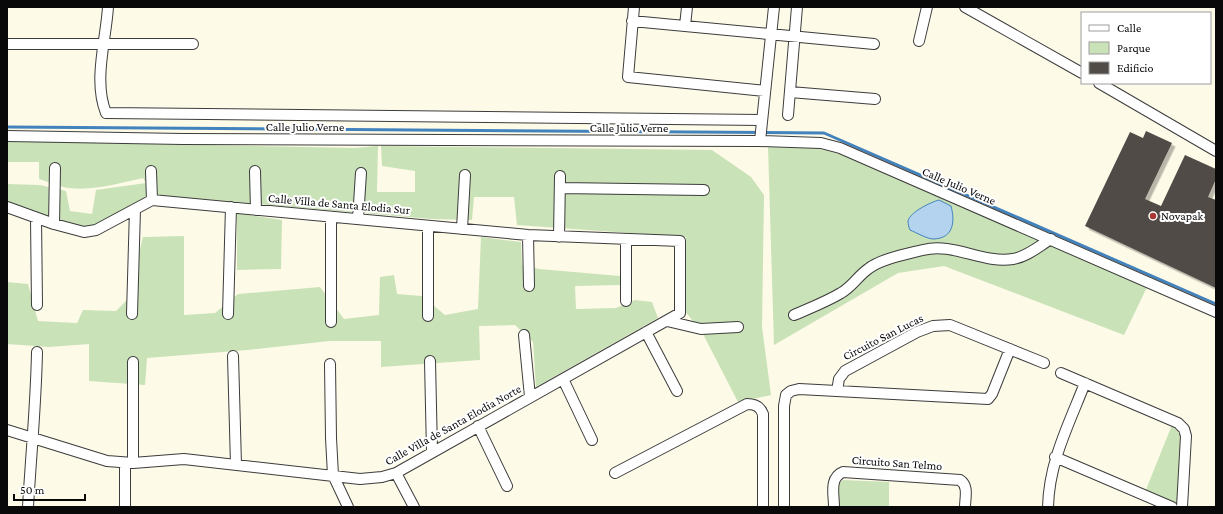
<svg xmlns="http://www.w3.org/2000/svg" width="1223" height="514" font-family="'Crimson Pro',serif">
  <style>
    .green { fill: #cae2b7 }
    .water { fill: #b3d3ee; stroke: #4282bd }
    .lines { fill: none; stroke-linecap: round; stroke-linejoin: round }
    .stream { stroke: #4282bd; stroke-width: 3 }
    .building { fill: #514c47; filter: url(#shadow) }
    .minor-casing { stroke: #3c3c3c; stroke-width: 12 }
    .minor { stroke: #fff; stroke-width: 10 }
    .poi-dot { fill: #a93632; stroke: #fff; stroke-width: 1.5 }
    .labels { text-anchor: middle; stroke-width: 4; stroke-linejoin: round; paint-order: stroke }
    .street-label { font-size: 12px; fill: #090909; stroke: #fff }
    .poi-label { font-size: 12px; fill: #090909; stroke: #fff; text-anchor: start }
  </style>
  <defs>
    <filter id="shadow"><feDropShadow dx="3.5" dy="3.5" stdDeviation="0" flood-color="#0004"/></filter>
  </defs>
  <rect width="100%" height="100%" fill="#fdfae8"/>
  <path class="green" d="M7 141 355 148 378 146 377 192H415V171L382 166 381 146 712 150 751 177 764 195 762 327 771 395 738 402 703 334 685 311 686 237 517 225 514 197H474L472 220 432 219 154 195 87 228 49 218 7 201V184L40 185 66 191 70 211 92 214 96 190 146 183 143 178C119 183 94 191 69 188 59 187 49 182 39 179V162H7Z
    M768 147 815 148 847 156 1148 285 1124 335 944 266 898 273 774 345Z
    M237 213 282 220 281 269 237 270Z
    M184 236V315L215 313 238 294 320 287 344 319 379 315 380 277 394 275 397 294 422 296 445 315 478 309 481 237 521 242 522 265 539 269 620 276V285L575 286 576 309 616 308 635 300 652 302 658 318 536 387 533 342 515 325 479 326 480 360 381 367V341H330L248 350 147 358 145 385 89 381V344L49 347 7 344V282L28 284 38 321 77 323 83 310 116 311 127 300 143 237Z
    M1172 425 1181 435 1178 503 1145 492Z
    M843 480 889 482V507H839V484Z"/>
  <path class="water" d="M939 200 951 206C955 221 954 238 934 239 927 239 917 233 910 230 909 228 908 224 908 221 910 212 931 202 939 200Z"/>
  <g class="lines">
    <path class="stream" d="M7 127 824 133 1216 304"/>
  </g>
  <path class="building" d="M1146 131 1172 143 1145 199 1161 206 1185 155 1216 169V179L1208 197 1216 200V288L1085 226 1130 132 1143 138Z"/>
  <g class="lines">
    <defs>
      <path id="minor" d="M108 7C106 40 93 81 106 113L762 120
        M634 7 628 77 765 91
        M965 7 1082 73
        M632 21 874 44
        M685 26 687 7
        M919 41 927 7
        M7 44H193
        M1099 83 1216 151
        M790 92 875 99
        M788 115 797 7
        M7 136 183 139 760 141 821 143 840 148 1216 312
        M760 141 774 7
        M151 171 152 200
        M255 171 256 210
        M560 188 704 190
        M7 207 54 224 84 232 96 230 152 200 528 235 680 241V313L396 473 382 477 360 479 184 459 133 463 107 461 7 430
        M36 218 37 305
        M358 219 361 173
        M54 224 55 168
        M462 229 465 175
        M528 235 529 286
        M559 237 560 176
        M626 301V239
        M132 314 135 209
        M228 314 231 207
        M794 315C810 308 826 302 841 293 852 287 858 276 868 269 880 259 907 254 923 250 953 242 983 264 1013 259 1027 257 1039 246 1051 239
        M428 316V226
        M667 321 701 329 738 327
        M331 322V217
        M646 332 677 391
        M524 335 530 397
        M233 356 236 465
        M430 361 432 452
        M330 364 331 438 333 475 348 507
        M1061 373 1178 423 1184 429 1186 436 1182 507
        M563 379 592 440
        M837 391 839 379 845 371 917 332 933 326 950 325 1044 363
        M478 426 507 486
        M1055 457 1172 507
        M133 463V362
        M396 473 414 507
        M615 473 747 404C755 404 760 406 763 414V507
        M28 507C31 455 36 404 37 352
        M125 507V463
        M784 507V406L786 395 791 391 799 389 988 399 992 394 1010 349
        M834 507C834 494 829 478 843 472L960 480C969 486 965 498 965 507
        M1048 507C1049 462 1069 424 1085 383"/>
    </defs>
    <use href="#minor" class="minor-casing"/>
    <use href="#minor" class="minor"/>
  </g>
  <circle class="poi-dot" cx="1153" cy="216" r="4"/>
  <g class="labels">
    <g class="street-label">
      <text x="305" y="131">Calle Julio Verne</text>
      <text x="629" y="132">Calle Julio Verne</text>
      <text transform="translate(959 186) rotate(23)" y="4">Calle Julio Verne</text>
      <text transform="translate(339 204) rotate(5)" y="4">Calle Villa de Santa Elodia Sur</text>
      <text transform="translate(883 337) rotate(-27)" y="4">Circuito San Lucas</text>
      <text transform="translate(453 425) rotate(-29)" y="4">Calle Villa de Santa Elodia Norte</text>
      <text transform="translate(897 463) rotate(4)" y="4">Circuito San Telmo</text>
    </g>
    <g class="poi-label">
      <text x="1161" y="220">Novapak</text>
    </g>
  </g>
  <rect width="1223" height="514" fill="none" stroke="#090909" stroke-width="16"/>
  <rect x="1081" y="12" width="130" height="72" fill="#ffffff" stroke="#9d9d9d"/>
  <rect x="1089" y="25" width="20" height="6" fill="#ffffff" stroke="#9d9d9d"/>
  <text x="1117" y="32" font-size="12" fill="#090909">Calle</text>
  <rect x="1089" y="42" width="20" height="12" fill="#cae2b7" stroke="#9d9d9d"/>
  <text x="1117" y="52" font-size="12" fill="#090909">Parque</text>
  <rect x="1089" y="62" width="20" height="12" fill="#514c47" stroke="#9d9d9d"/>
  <text x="1117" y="72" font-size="12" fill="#090909">Edificio</text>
  <path d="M14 494v6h71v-6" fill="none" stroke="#090909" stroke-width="2"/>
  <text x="20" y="494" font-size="12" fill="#090909" stroke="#ffffff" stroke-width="3" paint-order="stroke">50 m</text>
</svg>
